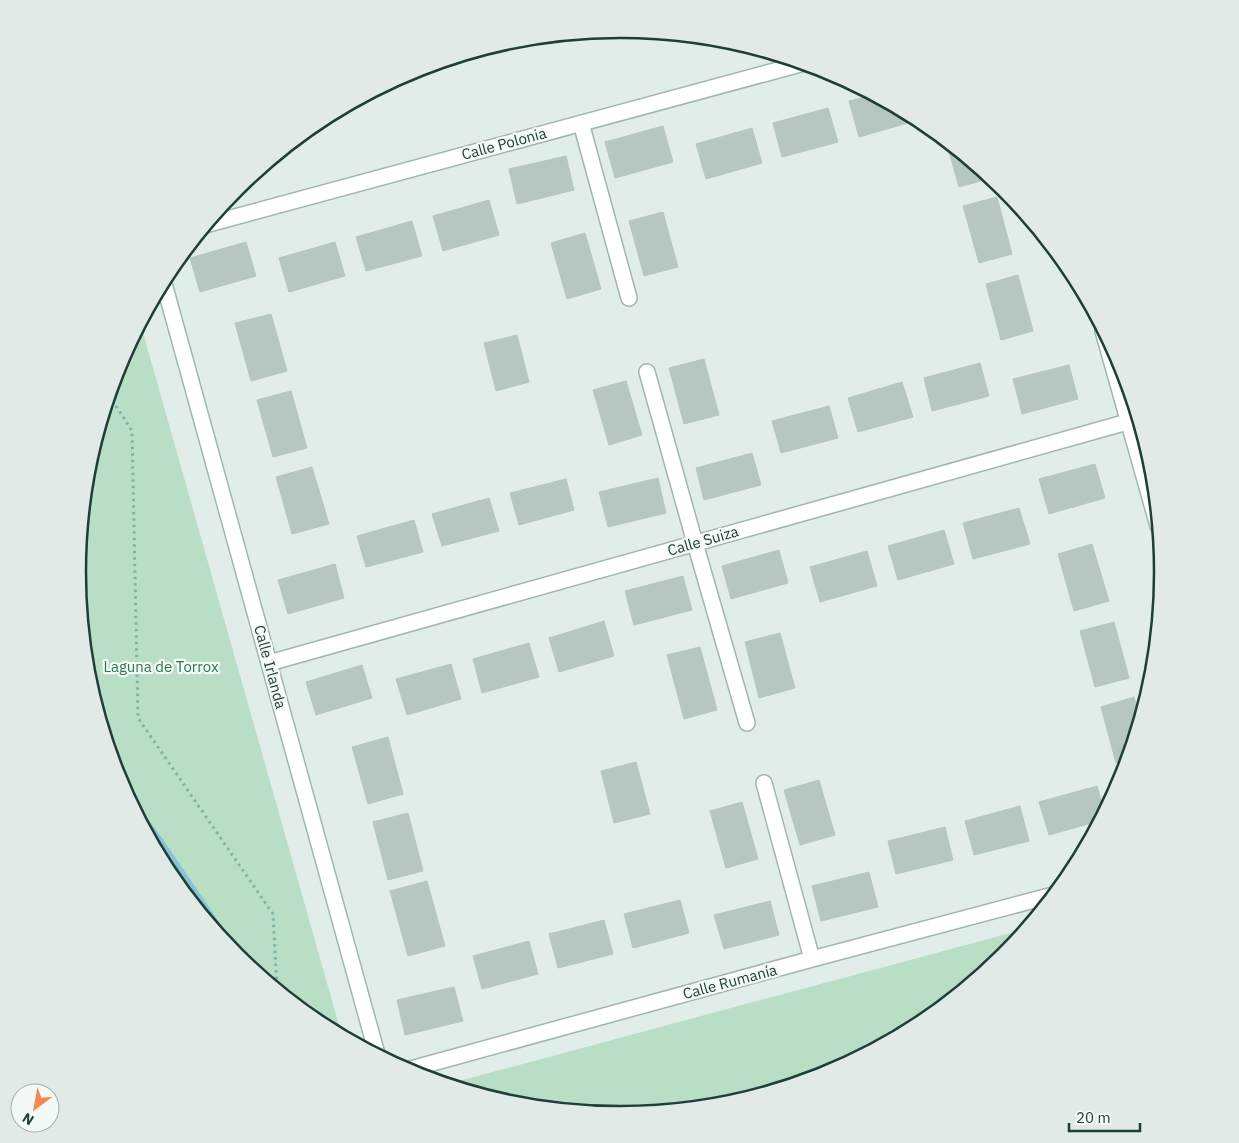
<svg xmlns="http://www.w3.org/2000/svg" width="1239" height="1143" font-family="'IBM Plex Sans',sans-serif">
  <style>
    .green { fill: #b8dfc6 }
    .water { fill: #85c3d6 }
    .building { fill: #b6c7c1; stroke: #b3c7c0 }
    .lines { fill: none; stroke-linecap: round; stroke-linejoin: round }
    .street-casing { stroke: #a3b5b0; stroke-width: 18 }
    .secondary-casing { stroke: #9eb9b2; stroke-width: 18 }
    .path { stroke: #7fb2a6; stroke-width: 3; stroke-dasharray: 2.5 4; stroke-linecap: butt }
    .street { stroke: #fff; stroke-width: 15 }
    .secondary { stroke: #fff; stroke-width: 15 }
    .labels { text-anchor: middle; stroke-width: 4.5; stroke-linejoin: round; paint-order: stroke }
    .street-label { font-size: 15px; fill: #203e39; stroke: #f2f9f6 }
    .park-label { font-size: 15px; fill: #27784d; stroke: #f2f9f6 }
    .rim { fill: none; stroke: #203e39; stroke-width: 2.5 }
  </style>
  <rect width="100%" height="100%" fill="#e1ede8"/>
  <path class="green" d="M140 322 342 1036 318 1023 236 955 168 873 118 779 87 677 77 571 87 465 118 364Z
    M1025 929 1003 955 921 1023 827 1073 725 1104 619 1114 513 1104 448 1084Z"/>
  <path class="water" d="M87 472V528L81 617 77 571Z
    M120 782 162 838 221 925 226 944 168 873Z"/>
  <path class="building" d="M873 95 914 116 915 121 859 137 849 101Z
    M828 108 838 142 782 157 773 123Z
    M663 126 673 162 615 178 605 142Z
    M752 128 762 163 706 179 696 144Z
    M946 141 991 178 959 187Z
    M566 156 574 190 517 204 509 169Z
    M997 197 1012 254 979 263 963 206Z
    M489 200 499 235 443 251 433 216Z
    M663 212 678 267 644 276 629 221Z
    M412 221 422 256 366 271 356 237Z
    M585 233 601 289 567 299 551 243Z
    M246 242 256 276 200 292 190 258Z
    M335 242 345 276 289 292 279 258Z
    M1018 275 1033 331 1001 340 986 284Z
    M271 314 287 371 251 381 235 323Z
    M517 335 529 382 496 391 484 343Z
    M704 359 719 415 684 424 669 368Z
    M980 363 989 396 932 411 924 378Z
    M1069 365 1078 399 1022 414 1013 379Z
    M626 381 642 435 609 445 593 390Z
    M902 382 913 417 858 432 848 398Z
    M291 391 307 448 273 457 257 400Z
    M829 406 838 438 781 453 772 421Z
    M752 453 761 485 704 500 696 468Z
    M1095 464 1105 498 1049 514 1039 479Z
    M312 467 329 524 292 534 276 477Z
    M658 478 666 513 608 527 599 492Z
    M566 479 574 510 519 525 510 493Z
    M489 498 499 531 442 546 432 514Z
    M1019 508 1030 544 973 559 963 523Z
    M414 520 423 552 366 567 357 536Z
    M944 530 954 564 898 580 888 546Z
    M1092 544 1109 601 1074 611 1058 554Z
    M779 550 788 583 731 599 722 566Z
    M867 551 877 586 820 602 810 567Z
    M335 564 344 598 288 614 278 580Z
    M683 576 692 610 634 625 625 591Z
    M604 621 614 656 559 672 549 638Z
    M1114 622 1129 678 1095 687 1080 631Z
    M780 633 795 688 759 698 745 642Z
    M529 643 539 677 482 693 473 659Z
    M700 647 717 710 684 719 667 655Z
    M451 664 461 699 407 715 396 679Z
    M362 665 372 698 316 715 306 682Z
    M1134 697 1140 718 1127 760 1116 763 1101 707Z
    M388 737 403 794 368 804 352 747Z
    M636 762 650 814 614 823 601 771Z
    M819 780 835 835 800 845 784 790Z
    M1097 786 1104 811 1099 821 1049 835 1039 802Z
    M742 802 758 859 726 868 710 811Z
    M1020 806 1029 841 974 855 965 821Z
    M408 813 423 871 388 880 373 822Z
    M945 827 953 860 896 874 888 841Z
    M869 872 878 907 821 921 812 886Z
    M427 881 445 946 408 956 390 891Z
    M680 900 689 933 633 948 624 914Z
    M770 901 779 935 724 949 714 915Z
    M604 920 613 954 558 968 549 934Z
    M529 941 538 974 482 989 473 956Z
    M454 987 463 1021 405 1035 397 1000Z"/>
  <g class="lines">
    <defs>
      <path id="street" d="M581 123 629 298
        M205 225 804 63
        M647 372 695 543 747 723
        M269 663 1138 419
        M764 783 812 959
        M407 1070 812 959 1053 895"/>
      <path id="secondary" d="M163 280 377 1054
        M1103 331 1158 526"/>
    </defs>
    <use href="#street" class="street-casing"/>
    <use href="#secondary" class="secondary-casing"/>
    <path class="path" d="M109 395 132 431 138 718 273 914 277 989"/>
    <use href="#street" class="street"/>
    <use href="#secondary" class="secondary"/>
  </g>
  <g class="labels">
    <g class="street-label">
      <text transform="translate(504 144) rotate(-15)" y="5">Calle Polonia</text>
      <text transform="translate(703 541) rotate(-16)" y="5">Calle Suiza</text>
      <text transform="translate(270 667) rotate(75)" y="5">Calle Irlanda</text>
      <text transform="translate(730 982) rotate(-15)" y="5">Calle Rumanía</text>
    </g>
    <g class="park-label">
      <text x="161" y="672">Laguna de Torrox</text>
    </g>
  </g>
  <path d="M0 0H1239V1143H0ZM86 572a534 534 0 1 1 1068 0a534 534 0 1 1-1068 0Z" fill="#e1eae7" fill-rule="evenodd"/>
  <path class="rim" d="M86 572a534 534 0 1 1 1068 0a534 534 0 1 1-1068 0Z"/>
  <g transform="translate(35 1108) rotate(212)"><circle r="24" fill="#f2f9f6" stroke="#9eaeaa"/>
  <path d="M0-4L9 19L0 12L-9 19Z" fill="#fb8750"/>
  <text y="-8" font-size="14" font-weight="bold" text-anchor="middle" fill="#203e39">N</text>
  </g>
  <path d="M1069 1123v8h71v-8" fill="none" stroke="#203e39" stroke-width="2.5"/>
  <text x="1076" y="1123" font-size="15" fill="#203e39" stroke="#f2f9f6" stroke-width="4" paint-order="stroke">20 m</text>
</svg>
